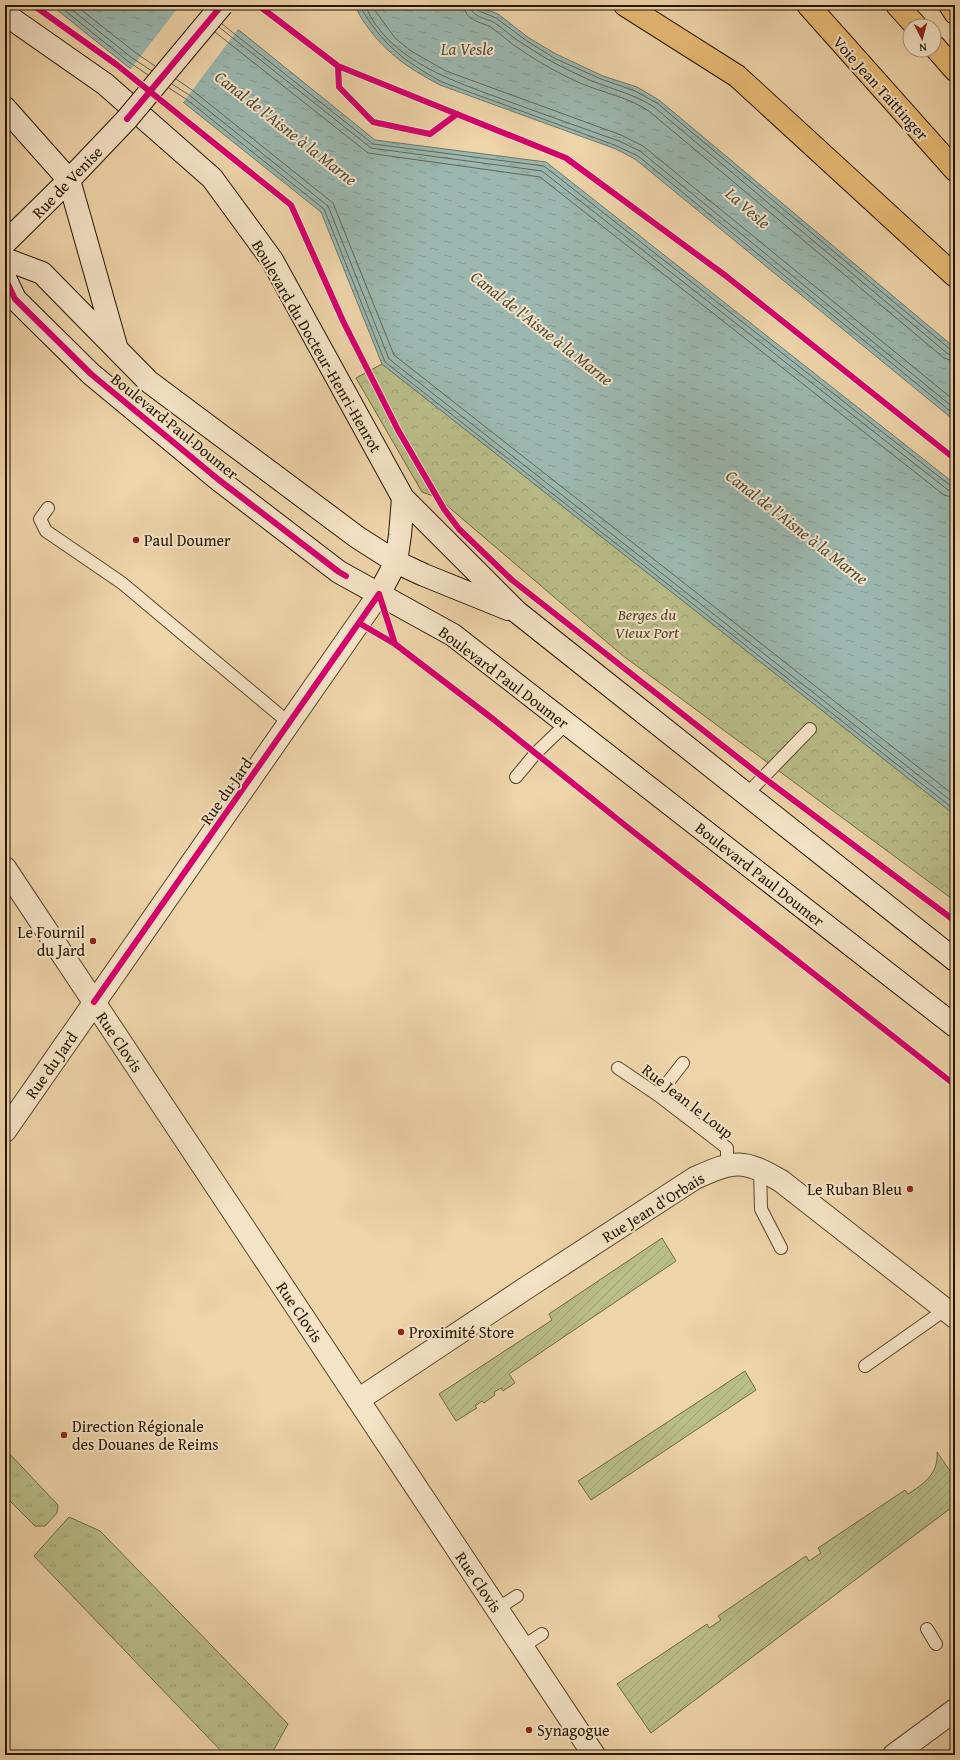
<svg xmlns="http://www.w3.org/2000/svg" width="960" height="1760" font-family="'Gentium Book Plus',serif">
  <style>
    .grass { fill: url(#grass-tufts); stroke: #706944 }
    .park { fill: url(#park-crowns); stroke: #706944 }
    .garden { fill: url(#garden-furrows); stroke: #706944 }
    .water { fill: url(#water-ripples); stroke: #6c7669 }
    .pier { fill: #eed4a9 }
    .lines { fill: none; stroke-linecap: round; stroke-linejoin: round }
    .shore { stroke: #606658; stroke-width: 1 }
    .lane-casing { stroke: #58452a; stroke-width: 14 }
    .street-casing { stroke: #58452a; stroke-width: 24 }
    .secondary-casing { stroke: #261500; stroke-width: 24 }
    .highway-casing { stroke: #261500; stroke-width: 24 }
    .lane { stroke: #f4e3c7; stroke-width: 12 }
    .street { stroke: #f4e3c7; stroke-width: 22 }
    .secondary { stroke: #f4e3c7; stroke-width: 22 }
    .highway { stroke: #e7ba74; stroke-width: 22 }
    .secondary-bridge-casing { stroke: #261500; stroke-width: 24; stroke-linecap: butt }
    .secondary-bridge { stroke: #f4e3c7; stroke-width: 22 }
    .cycleway-casing { stroke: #f4e3c7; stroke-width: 8 }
    .cycleway { stroke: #d6006c; stroke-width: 6 }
    .poi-dot { fill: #8f2418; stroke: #f4e3c7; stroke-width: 1.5 }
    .labels { text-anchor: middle; stroke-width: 4; stroke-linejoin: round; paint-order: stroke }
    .street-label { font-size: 16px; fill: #261500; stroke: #f4e3c7 }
    .poi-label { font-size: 16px; fill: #261500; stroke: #f4e3c7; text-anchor: start }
    .park-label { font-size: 16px; font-style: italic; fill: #524729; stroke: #f4e3c7 }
    .water-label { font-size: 17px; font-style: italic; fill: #4f4e3d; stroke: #f4e3c7 }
  </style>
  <defs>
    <pattern id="grass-tufts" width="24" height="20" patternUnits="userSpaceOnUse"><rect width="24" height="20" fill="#b9bd88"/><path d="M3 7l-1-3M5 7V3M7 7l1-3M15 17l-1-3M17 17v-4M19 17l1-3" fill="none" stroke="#9fa274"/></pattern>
    <pattern id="park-crowns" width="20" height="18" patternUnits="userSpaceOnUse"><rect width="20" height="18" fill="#b9bd88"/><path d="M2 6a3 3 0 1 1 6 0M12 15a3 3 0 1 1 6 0" fill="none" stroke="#9fa274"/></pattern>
    <pattern id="garden-furrows" width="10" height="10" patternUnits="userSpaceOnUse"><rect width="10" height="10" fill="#b9bd88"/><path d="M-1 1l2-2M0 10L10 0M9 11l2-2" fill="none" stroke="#9fa274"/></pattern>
    <pattern id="water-ripples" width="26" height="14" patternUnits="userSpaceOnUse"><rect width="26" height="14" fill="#9bb7af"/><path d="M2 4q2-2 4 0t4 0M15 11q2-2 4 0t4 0" fill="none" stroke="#859c95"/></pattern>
  </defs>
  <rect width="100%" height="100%" fill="#eed4a9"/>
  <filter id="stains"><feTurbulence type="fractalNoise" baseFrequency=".005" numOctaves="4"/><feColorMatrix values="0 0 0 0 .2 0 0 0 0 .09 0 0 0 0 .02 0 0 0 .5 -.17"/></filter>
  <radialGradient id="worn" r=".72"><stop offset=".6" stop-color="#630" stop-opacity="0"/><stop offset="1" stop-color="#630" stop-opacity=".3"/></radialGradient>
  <path class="grass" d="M5 1449 58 1505 57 1513 45 1526H35L5 1496Z
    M69 1517 100 1531 288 1724 271 1755H225L34 1556Z"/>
  <path class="park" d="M382 364 955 815V901L622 655 438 498 422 492 356 378Z"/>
  <path class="garden" d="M662 1238 676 1261 509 1374 515 1383 503 1391 501 1388 494 1392 495 1395 484 1403 482 1401 475 1406 477 1408 456 1421 439 1394 549 1322 552 1320 549 1314Z
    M745 1371 756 1390 591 1500 578 1481Z
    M937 1452 955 1478V1505L651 1733 617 1684 707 1624 709 1628 721 1620 718 1616 806 1556 809 1561 821 1553 818 1548 905 1490 908 1494C924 1484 939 1473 937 1452Z"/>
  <path class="water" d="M51 5H203L240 31 375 140 546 162 955 484V815L382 364 321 212 183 102 127 66Z
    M354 5H475L498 14 529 38 556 54 603 76 637 87 659 100 955 348V421L635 159 616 149 440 85C406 67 383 51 362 19 359 14 357 9 354 5Z"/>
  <path class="pier" d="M180 5H207L239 28 182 104 130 70Z"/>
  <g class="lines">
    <path class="shore" d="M58 5 129 62 148 75
      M66 5 132 58 152 71
      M75 5 136 53 155 66
      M359 5C382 44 402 60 442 82L617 146 638 156 955 415
      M365 5C388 62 457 82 510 102 546 115 582 128 619 141L640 151 955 409
      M371 5 395 38 411 51 446 71 621 135 643 146 955 401
      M464 5C465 22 481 21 492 28 502 35 511 44 521 50 540 63 560 74 580 83 603 93 629 97 650 112L944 358 955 362
      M470 5C471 18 487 18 495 23 505 30 514 39 525 45 542 57 561 67 581 76 605 88 631 92 654 107L948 354 955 356
      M475 5 477 10 496 18 527 41 554 58 601 79 635 91 657 103 951 350 955 351
      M222 24 373 144 544 166 951 486 955 487
      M219 27 371 148 542 171 948 490 955 492
      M215 32 368 153 540 177 944 495 955 498
      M176 79 192 90 333 203 394 355 955 796
      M172 84 189 95 328 206 389 359 955 804
      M169 88 186 99 324 209 385 362 955 810"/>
    <defs>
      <path id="lane" d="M48 508 40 519 46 531 122 583 289 723
        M516 777 536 753 566 724
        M747 794 810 729
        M618 1068 658 1095 727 1148V1166
        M658 1095 683 1063
        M760 1169 761 1209 781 1248
        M865 1366 946 1309
        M497 1609 517 1596
        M927 1629 936 1644
        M522 1647 542 1634"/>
      <path id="street" d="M5 868 594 1755
        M5 1131 379 594
        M358 1400 526 1288 695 1178C735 1160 743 1159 781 1181L955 1317
        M894 1755 955 1710"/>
      <path id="secondary" d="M5 14 105 84 212 178 272 260 403 498 517 612 955 960
        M5 108 69 180 116 346
        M5 243 69 180 127 119
        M5 259 42 273 148 381 357 537 396 562 424 575 508 609
        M5 278 15 299 91 374 219 480 339 572 453 635 955 1026
        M379 594 396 562 400 535 403 498"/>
      <path id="highway" d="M625 5 737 76 955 276
        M808 5 955 170
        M897 5 916 26
        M950 5 955 13
        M934 46 955 70"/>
    </defs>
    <use href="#lane" class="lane-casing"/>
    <use href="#street" class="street-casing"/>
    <use href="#secondary" class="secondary-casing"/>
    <use href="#highway" class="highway-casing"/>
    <use href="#lane" class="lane"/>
    <use href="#street" class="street"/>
    <use href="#secondary" class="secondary"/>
    <use href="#highway" class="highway"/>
    <defs>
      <path id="secondary-bridge" d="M127 119 222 5"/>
    </defs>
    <use href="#secondary-bridge" class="secondary-bridge-casing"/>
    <use href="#secondary-bridge" class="secondary-bridge"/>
    <defs>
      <path id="cycleway" d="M33 5 117 65 291 205 343 321 398 430 444 509 459 529 512 580 760 775 955 921
        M258 5 338 66 566 158 726 276 955 459
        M338 66 339 87 373 122 430 134 457 114
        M127 119 222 5
        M5 278 15 299 91 374 219 480 339 572 346 576
        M379 594 395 644
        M359 623 395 644 493 719 626 826 955 1085
        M94 1002 379 594"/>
    </defs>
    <use href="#cycleway" class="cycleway-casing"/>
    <use href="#cycleway" class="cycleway"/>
  </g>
  <g class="poi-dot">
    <circle cx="136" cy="540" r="4"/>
    <circle cx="93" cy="941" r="4"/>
    <circle cx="910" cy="1189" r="4"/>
    <circle cx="401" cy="1332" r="4"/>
    <circle cx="64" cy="1435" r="4"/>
    <circle cx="529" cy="1730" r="4"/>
  </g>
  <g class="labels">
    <g class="street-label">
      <text transform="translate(881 88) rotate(48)" y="6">Voie Jean Taittinger</text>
      <text transform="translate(67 182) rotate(-46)" y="6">Rue de Venise</text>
      <text transform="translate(317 346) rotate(60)" y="6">Boulevard du Docteur-Henri-Henrot</text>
      <text transform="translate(175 426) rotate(39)" y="6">Boulevard Paul Doumer</text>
      <text transform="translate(504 677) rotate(37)" y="6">Boulevard Paul Doumer</text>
      <text transform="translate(226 791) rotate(-55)" y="6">Rue du Jard</text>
      <text transform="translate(760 874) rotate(38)" y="6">Boulevard Paul Doumer</text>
      <text transform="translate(120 1042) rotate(56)" y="6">Rue Clovis</text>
      <text transform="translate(51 1065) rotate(-55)" y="6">Rue du Jard</text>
      <text transform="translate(688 1101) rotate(38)" y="6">Rue Jean le Loup</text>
      <text transform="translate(653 1207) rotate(-32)" y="6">Rue Jean d'Orbais</text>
      <text transform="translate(300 1312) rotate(56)" y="6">Rue Clovis</text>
      <text transform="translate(479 1582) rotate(56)" y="6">Rue Clovis</text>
    </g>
    <g class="poi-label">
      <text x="144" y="546">Paul Doumer</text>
      <text x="85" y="938" text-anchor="end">Le Fournil<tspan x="85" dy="18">du Jard</tspan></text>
      <text x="902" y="1195" text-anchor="end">Le Ruban Bleu</text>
      <text x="409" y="1338">Proximité Store</text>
      <text x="72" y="1432">Direction Régionale<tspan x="72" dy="18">des Douanes de Reims</tspan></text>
      <text x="537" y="1736">Synagogue</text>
    </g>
    <g class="park-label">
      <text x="647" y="620">Berges du<tspan x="647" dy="18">Vieux Port</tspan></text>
    </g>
    <g class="water-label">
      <text x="467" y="55">La Vesle</text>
      <text transform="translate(286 128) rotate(38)" y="6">Canal de l'Aisne à la Marne</text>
      <text transform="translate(748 208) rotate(41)" y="6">La Vesle</text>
      <text transform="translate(542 328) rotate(38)" y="6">Canal de l'Aisne à la Marne</text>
      <text transform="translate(797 527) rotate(38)" y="6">Canal de l'Aisne à la Marne</text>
    </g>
  </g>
  <rect width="960" height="1760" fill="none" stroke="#eed4a9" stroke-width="20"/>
  <rect x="6" y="6" width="948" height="1748" fill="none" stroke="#261500" stroke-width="2"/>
  <rect x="10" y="10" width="940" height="1740" fill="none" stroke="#261500"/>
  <g transform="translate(922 38) rotate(174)"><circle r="19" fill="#f4e3c7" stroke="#a29177"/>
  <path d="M0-3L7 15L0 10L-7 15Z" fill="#8f2418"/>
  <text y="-6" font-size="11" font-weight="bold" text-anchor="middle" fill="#261500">N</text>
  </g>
  <rect width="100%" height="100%" filter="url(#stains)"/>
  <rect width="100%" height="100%" fill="url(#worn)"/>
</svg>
